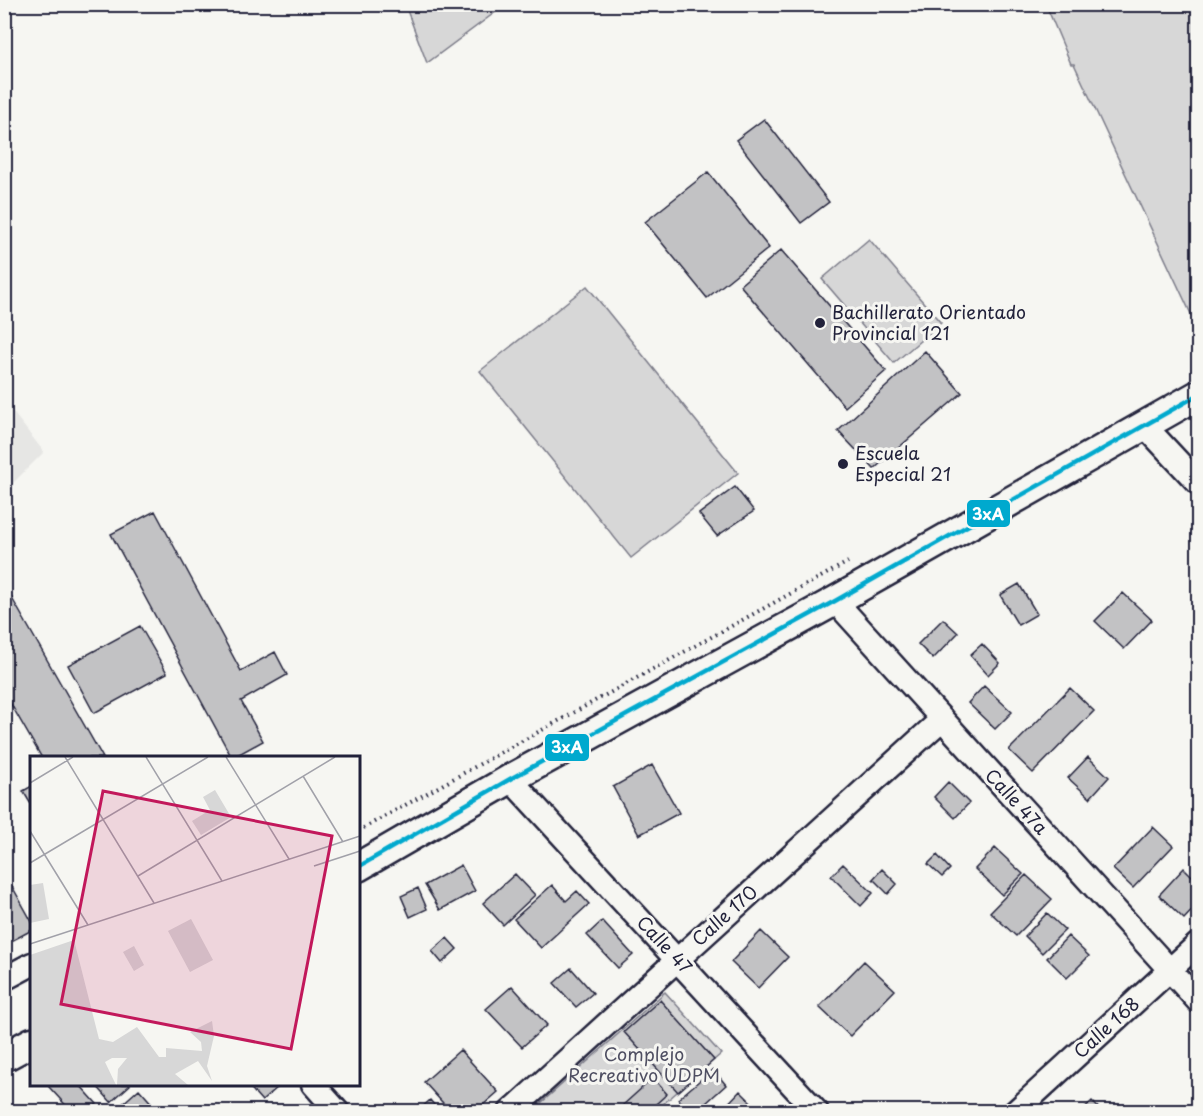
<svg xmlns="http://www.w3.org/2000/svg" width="1203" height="1116" font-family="'Playpen Sans',sans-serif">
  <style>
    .built { fill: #e6e6e4 }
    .green { fill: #d7d7d7; stroke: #7c7c89; stroke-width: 1.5 }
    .building { fill: #c2c2c4; stroke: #22223b; stroke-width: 1.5 }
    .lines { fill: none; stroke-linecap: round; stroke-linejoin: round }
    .minor-casing { stroke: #22223b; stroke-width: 27 }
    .major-casing { stroke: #22223b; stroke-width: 33 }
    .path { stroke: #22223b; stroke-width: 4; stroke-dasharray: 1.5 4.5; stroke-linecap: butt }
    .minor { stroke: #f6f6f2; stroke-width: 22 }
    .major { stroke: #f6f6f2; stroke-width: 28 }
    .bus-1-casing { stroke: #f6f6f2; stroke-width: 9 }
    .bus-1 { stroke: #00a9ce; stroke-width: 4.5 }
    .poi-dot { fill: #22223b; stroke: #f6f6f2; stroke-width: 2 }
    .labels { text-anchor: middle; stroke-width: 6; stroke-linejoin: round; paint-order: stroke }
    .poi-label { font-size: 18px; fill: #22223b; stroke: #f6f6f2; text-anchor: start }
    .street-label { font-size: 18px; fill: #22223b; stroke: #f6f6f2 }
    .park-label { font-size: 18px; fill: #4f4f62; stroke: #f6f6f2 }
    .inset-road { fill: none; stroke: #a1a1a9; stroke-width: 1.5 }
    .view { fill: #c2185b; fill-opacity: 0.15; stroke: #c2185b; stroke-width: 3 }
    .inset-edge { fill: none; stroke: #22223b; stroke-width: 3 }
    .line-badge { stroke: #f6f6f2; stroke-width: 2 }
    .badge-label { font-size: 16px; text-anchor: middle; font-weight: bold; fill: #fff }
  </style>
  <rect width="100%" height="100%" fill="#f6f6f2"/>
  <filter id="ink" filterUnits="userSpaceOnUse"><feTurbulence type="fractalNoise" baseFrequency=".0167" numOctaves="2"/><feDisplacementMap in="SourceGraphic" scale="12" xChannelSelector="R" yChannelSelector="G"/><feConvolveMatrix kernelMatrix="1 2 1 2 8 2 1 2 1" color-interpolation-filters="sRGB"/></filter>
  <g filter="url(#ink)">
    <path class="built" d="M5 402 44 452 5 491Z"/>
    <path class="green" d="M405 5H505L427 63Z
      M1046 5H1198V329L1074 64H1071Z
      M869 239 941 323 894 363 822 279Z
      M587 286 738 473 631 558 480 371Z
      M665 992 721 1054 655 1111 531 1112Z"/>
    <path class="building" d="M764 119 829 202 801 223 736 140Z
      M708 172 769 248 707 298 645 222Z
      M781 250 886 371 845 407 740 285Z
      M925 351 962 393 874 469 838 431Z
      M735 487 754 511 717 536 699 514Z
      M155 511 241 671 275 652 287 675 241 701 263 741 232 758 111 534Z
      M1019 584 1037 614 1018 625 1000 595Z
      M9 593 103 758H42L4 692V596Z
      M1123 593 1152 620 1124 649 1095 621Z
      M943 619 958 633 933 659 918 644Z
      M140 626 167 673 94 713 68 665Z
      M982 644 1000 663 988 675 970 655Z
      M984 686 1012 712 995 729 968 703Z
      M1070 688 1094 711 1033 773 1009 750Z
      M1088 757 1109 777 1090 798 1068 778Z
      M652 765 679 813 639 835 613 787Z
      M948 782 969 803 955 818 934 797Z
      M32 786V806L23 791Z
      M1153 827 1173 846 1133 888 1113 869Z
      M995 848 1023 874 1002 895 975 869Z
      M937 855 950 869 942 877 928 864Z
      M843 864 873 893 861 906 831 876Z
      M461 865 475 891 440 910 425 885Z
      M1184 868 1198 882V904L1184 919 1159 895Z
      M882 869 897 884 888 894 873 879Z
      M515 874 535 895 503 925 483 903Z
      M1026 875 1052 899 1016 936 990 912Z
      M8 879 32 922V930L4 945V881Z
      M552 885 566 901 577 891 589 904 541 948 514 919Z
      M418 888 427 909 410 917 401 896Z
      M1047 913 1065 930 1042 953 1025 936Z
      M602 921 633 955 618 968 587 935Z
      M761 931 788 957 758 988 731 962Z
      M1068 936 1089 956 1067 978 1047 958Z
      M447 938 457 949 442 963 432 951Z
      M864 961 895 990 850 1036 819 1007Z
      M571 968 593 993 576 1007 554 983Z
      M512 986 547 1025 522 1047 486 1009Z
      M660 1000 714 1060 678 1092 624 1032Z
      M460 1050 498 1092 475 1112H451L424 1082Z
      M713 1069 726 1085 696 1112H689L678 1099Z
      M653 1078 667 1094 647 1112H629L623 1105Z
      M52 1084H79L97 1104 88 1112H72L49 1087Z
      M95 1084H130V1085L111 1102Z
      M247 1084H278L279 1086 262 1101Z
      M139 1089 154 1106 147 1112H125L120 1106Z
      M740 1091 761 1112H720Z
      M430 1100 440 1112H417Z
      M1092 1101 1102 1112H1081V1111Z"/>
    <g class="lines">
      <defs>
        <path id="minor" d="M1144 425 1198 483
          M835 601 1198 1001
          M510 779 817 1112
          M4 979 32 964
          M313 1084 338 1112
          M510 1112 941 720
          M1015 1112 1198 944"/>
        <path id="major" d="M358 867 510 779 835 601 1198 395
          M4 1057 32 1042"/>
      </defs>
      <use href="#minor" class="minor-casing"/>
      <use href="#major" class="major-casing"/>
      <path class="path" d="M358 831 848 562"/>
      <use href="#minor" class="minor"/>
      <use href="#major" class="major"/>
      <defs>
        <path id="bus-1" d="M358 867 510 779 835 601 1198 395"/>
      </defs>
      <use href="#bus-1" class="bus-1-casing"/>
      <use href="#bus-1" class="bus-1"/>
    </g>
  </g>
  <g class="poi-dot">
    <circle cx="820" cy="323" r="6"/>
    <circle cx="843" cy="464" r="6"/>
  </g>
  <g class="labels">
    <g class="poi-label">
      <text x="832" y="319">Bachillerato Orientado<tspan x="832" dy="21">Provincial 121</tspan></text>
      <text x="855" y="460">Escuela<tspan x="855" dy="21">Especial 21</tspan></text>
    </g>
    <g class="street-label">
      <text transform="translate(1016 802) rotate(47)" y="6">Calle 47a</text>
      <text transform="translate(725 916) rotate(-42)" y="6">Calle 170</text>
      <text transform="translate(664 945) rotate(47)" y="6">Calle 47</text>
      <text transform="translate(1107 1028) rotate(-42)" y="6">Calle 168</text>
    </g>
    <g class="park-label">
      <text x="644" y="1061">Complejo<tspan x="644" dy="21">Recreativo UDPM</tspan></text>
    </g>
  </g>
  <g transform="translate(30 756)">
    <rect width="330" height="330" fill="#f6f6f2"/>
    <path d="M185 34 201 61 171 79 162 65 180 54 173 41ZM13 127 19 163 0 167V129ZM161 163 183 204 160 216 138 175ZM44 184 69 283 83 286 107 271 129 301H136V292L172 295 171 286 160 276 182 265 184 280 177 310 182 325 168 305 145 318 158 329H87L88 313 97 302H82L75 306 86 329H0V199ZM104 190 114 209 104 215 93 196Z" fill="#d7d7d7"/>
    <path class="inset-road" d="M35 1 124 147M116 1 192 125M196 1 259 103M273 20 313 86M0 27 43 1M0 75 58 169M0 107 178 1M284 110 330 95M108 120 305 1M0 188 330 80"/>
    <path class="view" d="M73 35 302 80 261 293 31 248Z"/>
    <rect width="330" height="330" class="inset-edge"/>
  </g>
  <g class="line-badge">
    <rect x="966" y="499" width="45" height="29" rx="6" fill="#00a9ce"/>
    <rect x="544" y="733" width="46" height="29" rx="6" fill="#00a9ce"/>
  </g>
  <g class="badge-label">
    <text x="988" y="520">3xA</text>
    <text x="567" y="753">3xA</text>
  </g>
  <rect width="1203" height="1116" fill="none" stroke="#f6f6f2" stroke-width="24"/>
  <rect x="12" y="12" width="1179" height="1092" fill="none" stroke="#22223b" stroke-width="2" filter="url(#ink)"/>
</svg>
